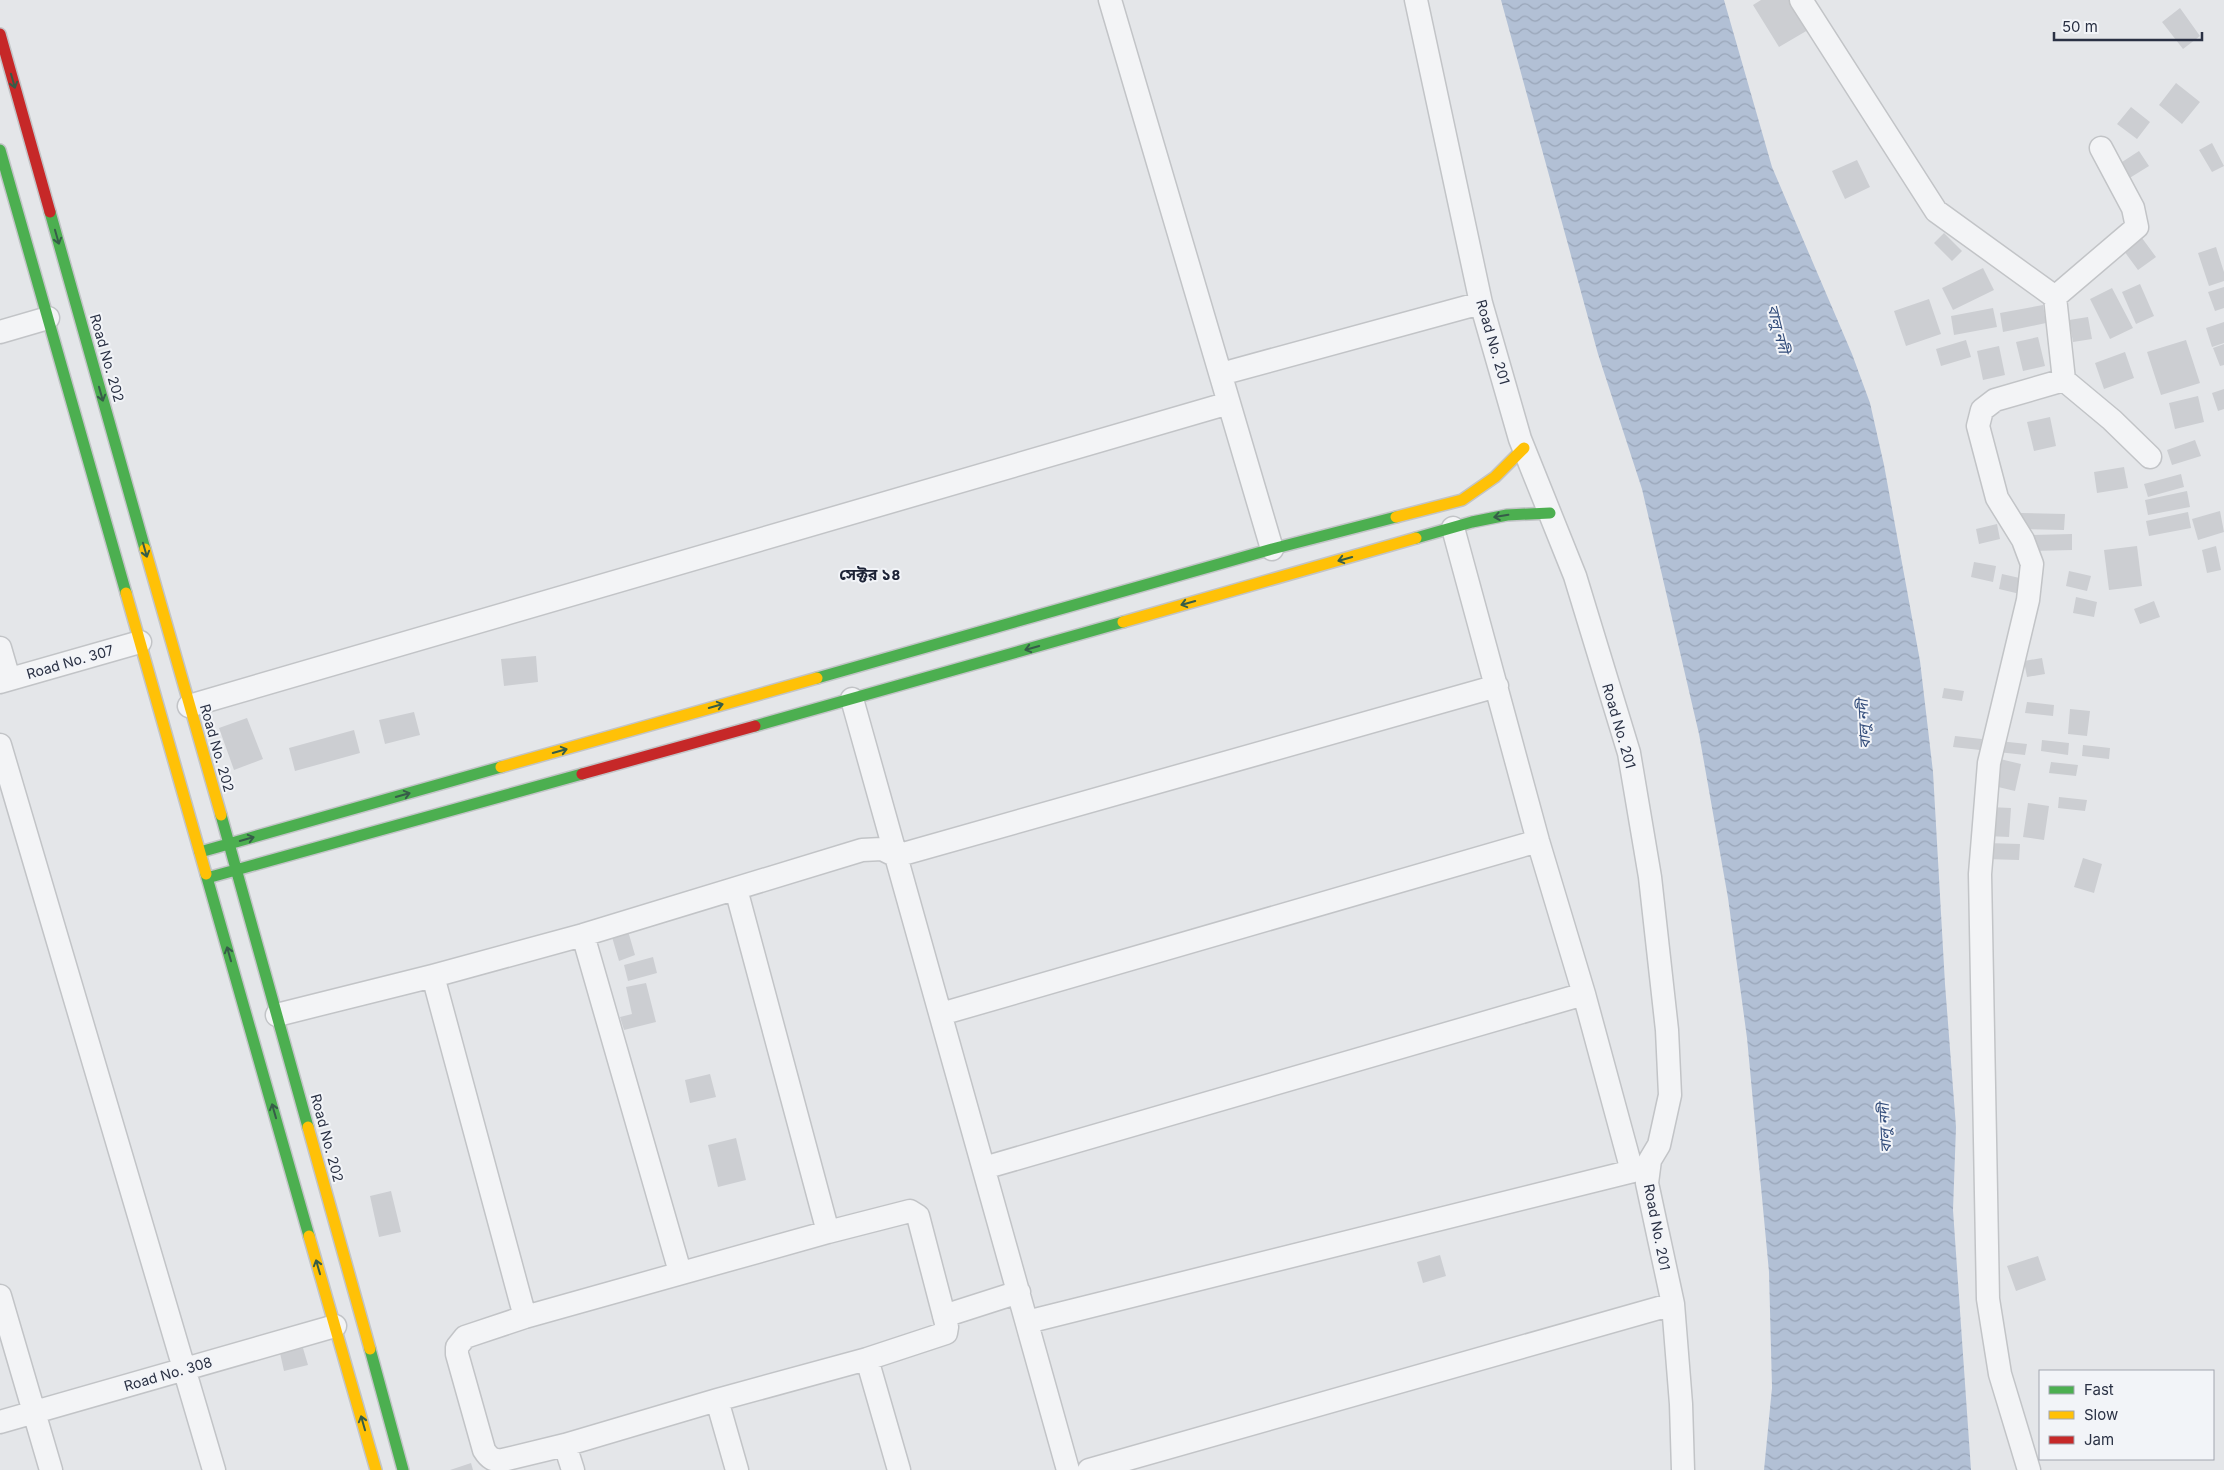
<svg xmlns="http://www.w3.org/2000/svg" width="2224" height="1470" font-family="Inter,'Noto Sans Bengali',sans-serif">
  <style>
    .water { fill: url(#water-waves) }
    .building { fill: #ccced2 }
    .lines { fill: none; stroke-linecap: round; stroke-linejoin: round }
    .street-casing { stroke: #c2c4c7; stroke-width: 25 }
    .fast-casing { stroke: #c2c4c7; stroke-width: 14 }
    .slow-casing { stroke: #c2c4c7; stroke-width: 14 }
    .jam-casing { stroke: #c2c4c7; stroke-width: 14 }
    .street { stroke: #f3f4f6; stroke-width: 22 }
    .fast { stroke: #4caf50; stroke-width: 11 }
    .slow { stroke: #ffc107; stroke-width: 11 }
    .jam { stroke: #c62828; stroke-width: 11 }
    .oneway { stroke: #365d48 }
    .labels { text-anchor: middle; stroke-width: 4; stroke-linejoin: round; paint-order: stroke }
    .street-label { font-size: 14px; fill: #2a3144; stroke: #f2f4f8 }
    .water-label { font-size: 15px; font-style: italic; fill: #324c7a; stroke: #f2f4f8 }
    .quarter-label { font-size: 16px; font-weight: bold; fill: #1c2235; stroke: #f2f4f8 }
  </style>
  <defs>
    <pattern id="water-waves" width="16" height="10" patternUnits="userSpaceOnUse" patternTransform="scale(1.25)"><rect width="16" height="10" fill="#b2c0d5"/><path d="M0 5q4-4 8 0t8 0" fill="none" stroke="#99a5b8"/></pattern>
  </defs>
  <rect width="100%" height="100%" fill="#e4e6e9"/>
  <path class="water" d="M1501 0H1724L1772 167 1852 354 1870 403 1884 465 1920 661 1933 772 1945 984 1956 1127 1953 1210 1971 1470H1764L1772 1388 1769 1272 1747 1038 1728 898 1699 734 1642 489 1598 354Z"/>
  <path class="building" d="M1761 0H1789L1808 30 1779 47 1753 5Z
    M2180 8 2200 36 2183 49 2162 22Z
    M2176 83 2200 102 2182 124 2159 105Z
    M2131 107 2150 122 2137 139 2117 124Z
    M2212 143 2224 166 2212 172 2199 150Z
    M2139 151 2149 166 2128 179 2119 164Z
    M1857 160 1870 187 1845 199 1832 171Z
    M1944 233 1962 251 1952 261 1934 243Z
    M2142 238 2156 257 2138 270 2124 251Z
    M2216 247 2224 272V281L2209 286 2198 253Z
    M1983 268 1994 290 1953 310 1942 288Z
    M2140 284 2154 316 2136 324 2122 292Z
    M2224 287V308L2215 311 2208 292Z
    M2112 288 2133 328 2110 339 2090 299Z
    M1929 299 1941 334 1906 346 1894 311Z
    M2043 305 2046 323 2003 332 2000 313Z
    M1993 308 1997 327 1954 335 1951 316Z
    M2088 317 2092 339 2073 342 2069 320Z
    M2224 322V343L2212 347 2206 328Z
    M2038 337 2045 366 2023 371 2016 342Z
    M1966 340 1971 357 1941 366 1936 349Z
    M2186 340 2200 383 2161 395 2147 352Z
    M2224 344V365L2220 366 2213 348Z
    M1999 346 2005 375 1983 380 1977 351Z
    M2125 352 2134 378 2104 389 2095 363Z
    M2224 389V409L2218 411 2212 393Z
    M2198 396 2204 422 2175 429 2169 403Z
    M2050 417 2056 446 2034 451 2027 422Z
    M2195 440 2201 456 2172 465 2167 450Z
    M2124 467 2128 488 2097 493 2094 472Z
    M2181 474 2184 487 2148 497 2144 484Z
    M2187 491 2190 507 2148 515 2145 500Z
    M2220 511 2224 532 2198 540 2192 519Z
    M2188 512 2191 528 2149 536 2146 521Z
    M2021 513 2065 514 2064 530 2021 529Z
    M1997 524 2000 539 1979 544 1976 529Z
    M2072 534V550L2029 551V535Z
    M2137 546 2142 586 2109 590 2104 550Z
    M2216 546 2221 570 2207 573 2202 550Z
    M1974 562 1996 566 1993 582 1971 577Z
    M2069 571 2091 576 2087 591 2066 586Z
    M2002 574 2024 579 2020 594 1999 589Z
    M2076 597 2097 602 2094 617 2073 613Z
    M2154 601 2160 617 2140 624 2134 609Z
    M536 656 538 682 504 686 501 659Z
    M2042 658 2045 674 2027 677 2024 661Z
    M1944 688 1964 691 1962 701 1942 698Z
    M2027 702 2054 705 2053 716 2025 713Z
    M2070 709 2090 711 2087 736 2068 734Z
    M414 712 420 735 385 744 379 720Z
    M247 718 263 759 234 770 219 728Z
    M354 730 360 753 295 771 289 748Z
    M1955 736 1982 739 1980 750 1953 747Z
    M2042 740 2069 743 2068 755 2041 751Z
    M1999 741 2027 744 2025 755 1998 752Z
    M2083 745 2110 748 2109 759 2082 756Z
    M2000 759 2021 764 2015 791 1994 786Z
    M2051 762 2078 765 2076 776 2049 773Z
    M2059 797 2087 800 2085 811 2058 808Z
    M2028 803 2049 806 2044 840 2023 837Z
    M1989 807 2011 808 2009 837 1987 836Z
    M1986 843 2020 844 2019 860 1985 859Z
    M2083 858 2102 864 2094 893 2074 887Z
    M628 931 635 955 619 961 612 937Z
    M653 957 657 973 628 981 624 965Z
    M646 983 656 1022 624 1030 620 1017 632 1014 626 987Z
    M710 1074 716 1097 690 1103 685 1080Z
    M736 1138 746 1180 718 1187 708 1145Z
    M391 1191 401 1232 379 1237 370 1196Z
    M1440 1255 1446 1276 1423 1283 1417 1262Z
    M2038 1256 2046 1280 2016 1291 2007 1266Z
    M303 1348 308 1365 284 1371 280 1353Z
    M471 1463 473 1470H450Z"/>
  <g class="lines">
    <defs>
      <path id="street" d="M1110 0 1272 549
        M1416 0 1481 303 1520 439 1575 576 1629 753 1650 877 1667 1030 1670 1095 1659 1145 1650 1160 1647 1183 1673 1304 1681 1404 1683 1470
        M1801 0 1936 211 2055 297 2064 380 1995 400 1982 410 1978 426 1997 498 2023 540 2032 564 2028 600 1989 763 1980 874 1988 1299 2000 1374 2029 1470
        M2055 297 2137 227 2133 208 2101 148
        M0 332 48 318
        M1221 374 1481 303
        M2064 380 2112 420 2150 457
        M1453 528 1538 841 1584 994 1632 1171
        M0 648 9 679
        M0 682 140 642
        M852 699 1068 1470
        M189 706 1229 403
        M0 745 214 1470
        M736 889 828 1232
        M583 935 680 1272
        M433 976 525 1317
        M941 1014 1538 841
        M277 1015 433 976 583 935 862 850 882 849 896 856 1497 686
        M984 1168 1584 994
        M910 1211 918 1216 947 1327 946 1333 867 1359 717 1400 565 1445 503 1460C493 1461 489 1458 484 1450L457 1354V1347L465 1337 525 1317 828 1232Z
        M0 1296 51 1470
        M944 1316 1019 1292
        M1027 1322 1645 1168
        M867 1359 899 1470
        M717 1400 737 1470
        M0 1422 335 1326
        M565 1445 573 1470
        M1089 1470 1673 1304"/>
      <path id="fast" d="M0 150 126 593
        M50 212 145 549
        M1416 538 1472 522 1507 515 1550 513
        M817 678 1272 549 1396 517
        M755 726 1123 622
        M221 815 308 1127
        M200 852 501 767
        M206 874 309 1236
        M207 878 582 774
        M370 1349 403 1470"/>
      <path id="slow" d="M1396 517 1462 500 1495 477 1524 448
        M145 549 221 815
        M126 593 206 874
        M1123 622 1416 538
        M501 767 817 678
        M308 1127 370 1349
        M309 1236 376 1470"/>
      <path id="jam" d="M0 34 50 212
        M582 774 755 726"/>
    </defs>
    <use href="#street" class="street-casing"/>
    <use href="#fast" class="fast-casing"/>
    <use href="#slow" class="slow-casing"/>
    <use href="#jam" class="jam-casing"/>
    <use href="#street" class="street"/>
    <use href="#fast" class="fast"/>
    <use href="#slow" class="slow"/>
    <use href="#jam" class="jam"/>
  </g>
  <defs><path id="oneway-shaft" d="M-6 0H5M1.5-3L5.5 0L1.5 3" fill="none" stroke-width="1.6" stroke-linecap="round" stroke-linejoin="round" transform="scale(1.25)"/></defs>
  <g class="oneway">
    <use href="#oneway-shaft" transform="translate(13 81) rotate(74)"/>
    <use href="#oneway-shaft" transform="translate(57 237) rotate(74)"/>
    <use href="#oneway-shaft" transform="translate(101 394) rotate(74)"/>
    <use href="#oneway-shaft" transform="translate(1501 516) rotate(171)"/>
    <use href="#oneway-shaft" transform="translate(145 550) rotate(74)"/>
    <use href="#oneway-shaft" transform="translate(1345 559) rotate(164)"/>
    <use href="#oneway-shaft" transform="translate(1188 603) rotate(164)"/>
    <use href="#oneway-shaft" transform="translate(1032 648) rotate(164)"/>
    <use href="#oneway-shaft" transform="translate(716 706) rotate(-16)"/>
    <use href="#oneway-shaft" transform="translate(560 751) rotate(-16)"/>
    <use href="#oneway-shaft" transform="translate(403 795) rotate(-16)"/>
    <use href="#oneway-shaft" transform="translate(247 839) rotate(-16)"/>
    <use href="#oneway-shaft" transform="translate(229 954) rotate(-106)"/>
    <use href="#oneway-shaft" transform="translate(274 1111) rotate(-106)"/>
    <use href="#oneway-shaft" transform="translate(318 1267) rotate(-106)"/>
    <use href="#oneway-shaft" transform="translate(363 1423) rotate(-106)"/>
  </g>
  <g class="labels">
    <g class="street-label">
      <text transform="translate(1493 342) rotate(74)" y="5">Road No. 201</text>
      <text transform="translate(107 358) rotate(74)" y="5">Road No. 202</text>
      <text transform="translate(70 662) rotate(-16)" y="5">Road No. 307</text>
      <text transform="translate(1619 726) rotate(74)" y="5">Road No. 201</text>
      <text transform="translate(217 748) rotate(74)" y="5">Road No. 202</text>
      <text transform="translate(327 1138) rotate(75)" y="5">Road No. 202</text>
      <text transform="translate(1657 1227) rotate(79)" y="5">Road No. 201</text>
      <text transform="translate(168 1374) rotate(-16)" y="5">Road No. 308</text>
    </g>
    <g class="water-label">
      <text transform="translate(1778 329) rotate(76)" y="5">বালু নদী</text>
      <text transform="translate(1864 724) rotate(-93)" y="5">বালু নদী</text>
      <text transform="translate(1885 1128) rotate(-93)" y="5">বালু নদী</text>
    </g>
    <g class="quarter-label">
      <text x="870" y="580">সেক্টর ১৪</text>
    </g>
  </g>
  <rect x="2039" y="1370" width="175" height="90" fill="#f2f4f8" stroke="#a2a6b0"/>
  <rect x="2049" y="1386" width="25" height="8" fill="#4caf50" stroke="#a2a6b0"/>
  <text x="2084" y="1395" font-size="15" fill="#2a3144">Fast</text>
  <rect x="2049" y="1411" width="25" height="8" fill="#ffc107" stroke="#a2a6b0"/>
  <text x="2084" y="1420" font-size="15" fill="#2a3144">Slow</text>
  <rect x="2049" y="1436" width="25" height="8" fill="#c62828" stroke="#a2a6b0"/>
  <text x="2084" y="1445" font-size="15" fill="#2a3144">Jam</text>
  <path d="M2054 32v8h148v-8" fill="none" stroke="#2a3144" stroke-width="2.5"/>
  <text x="2062" y="32" font-size="15" fill="#2a3144" stroke="#f2f4f8" stroke-width="4" paint-order="stroke">50 m</text>
</svg>
